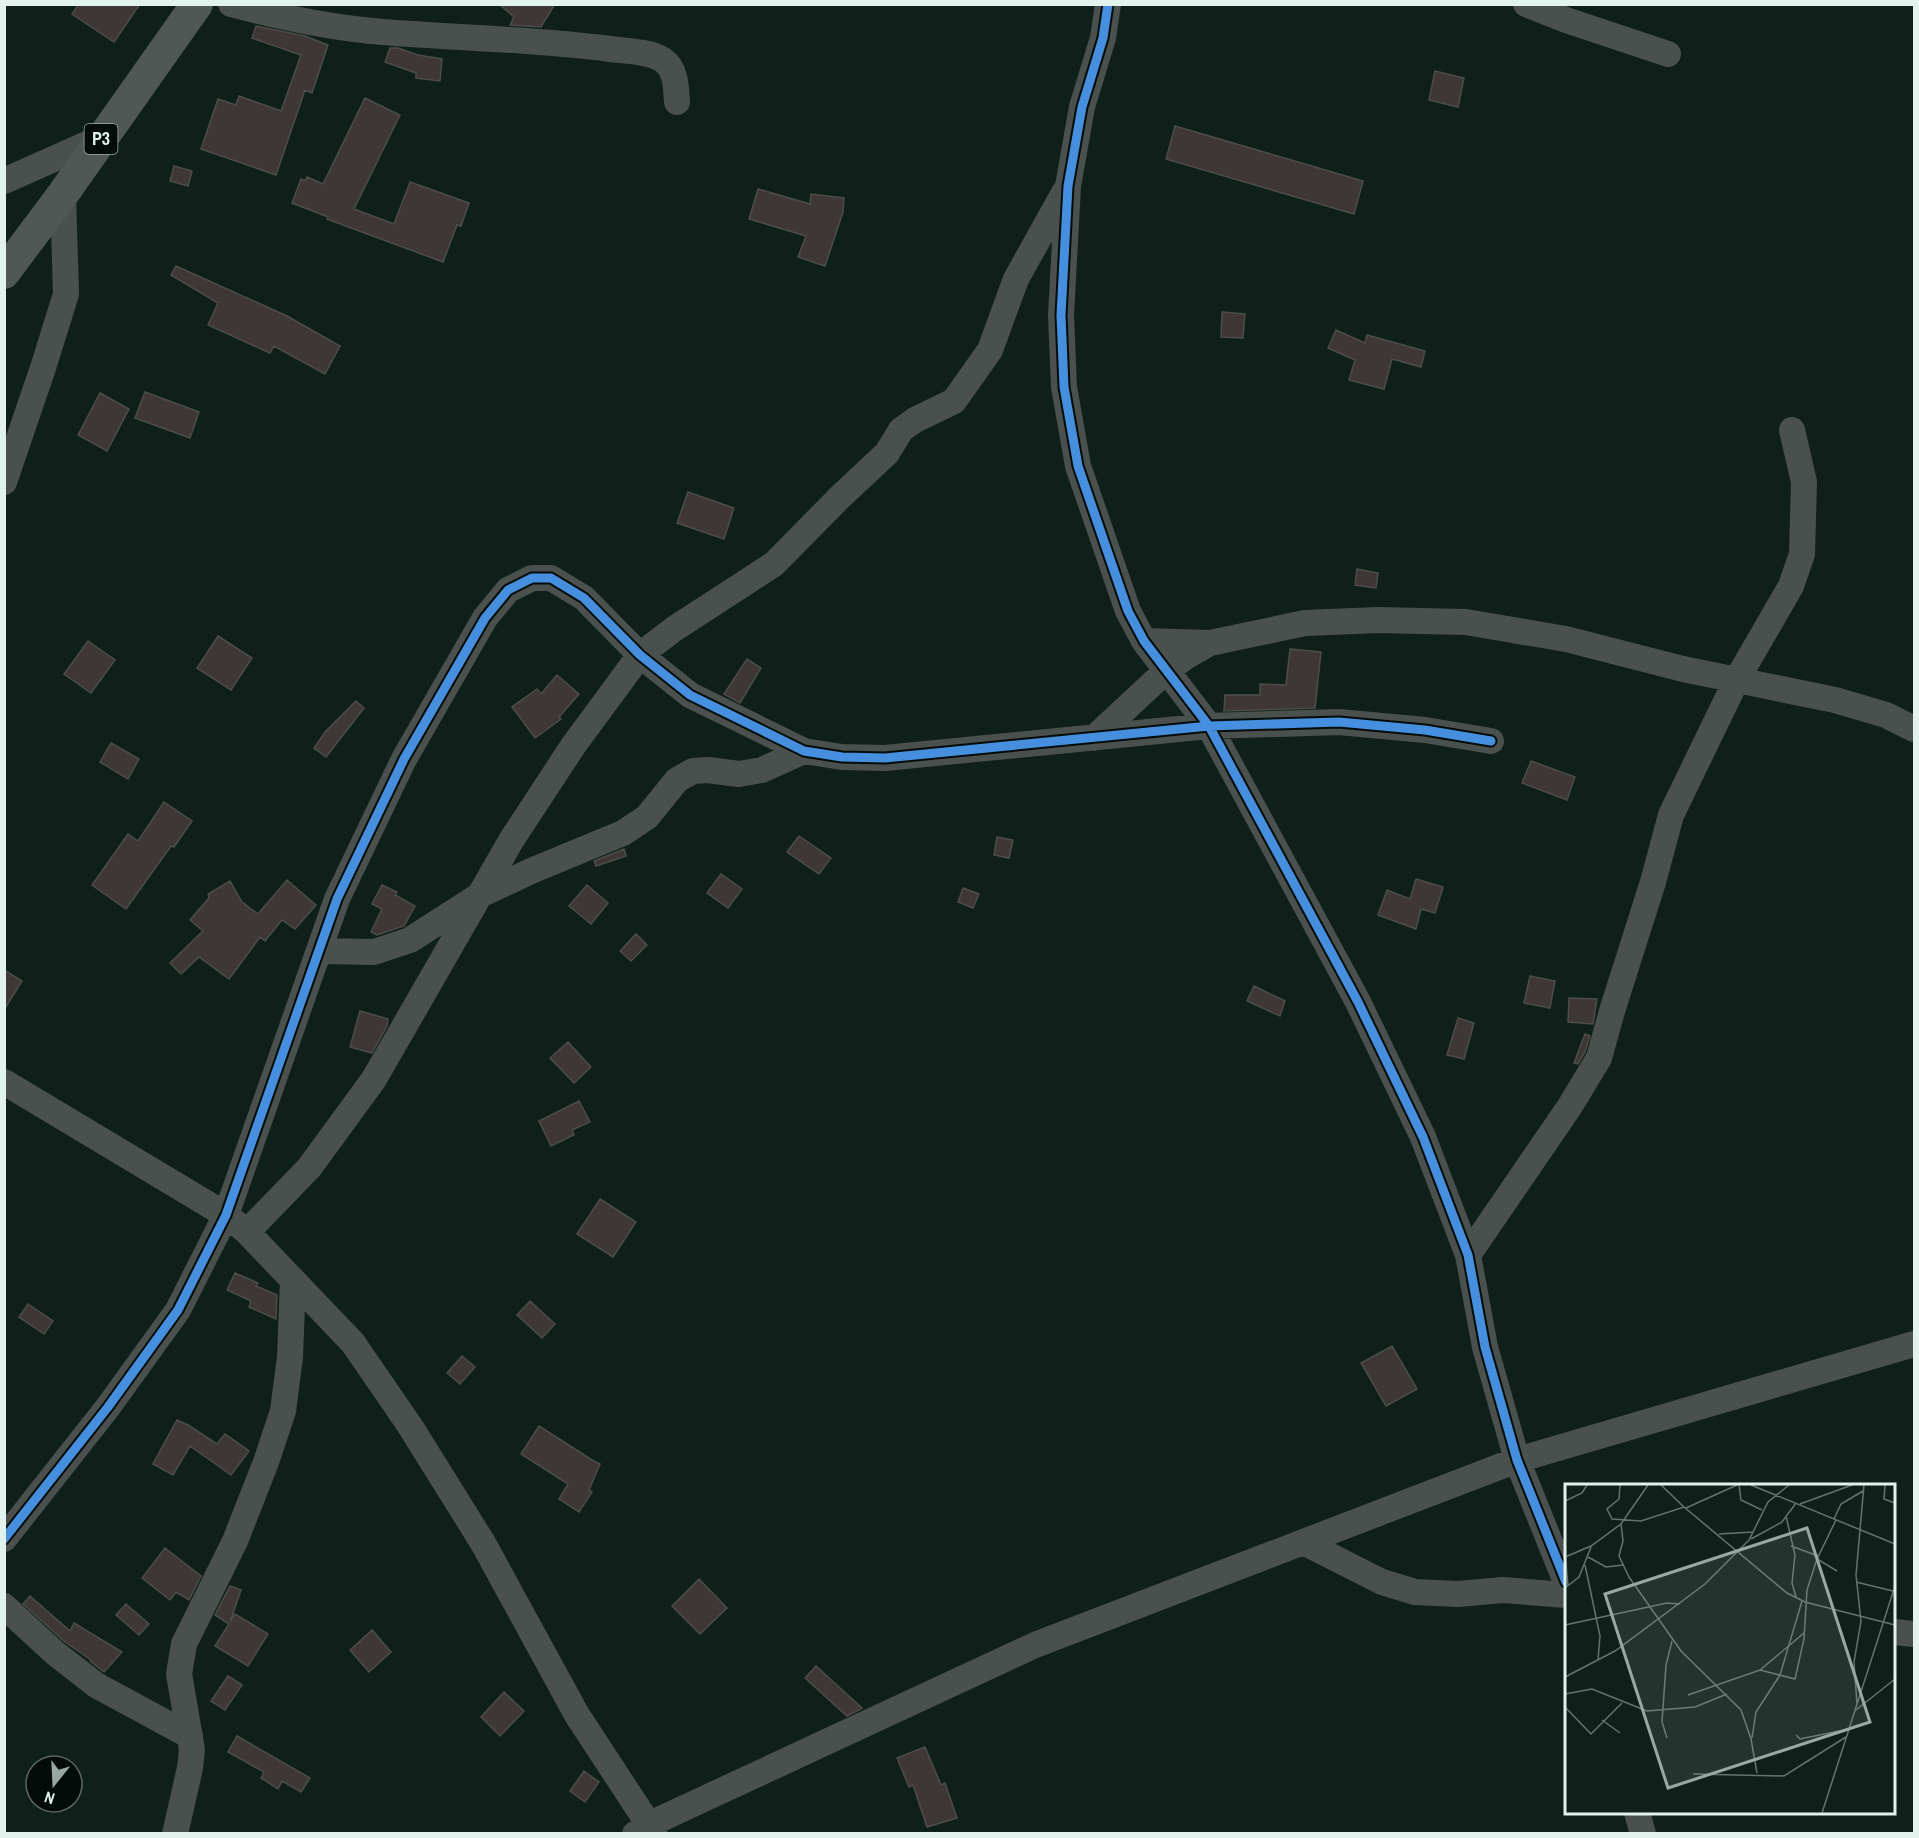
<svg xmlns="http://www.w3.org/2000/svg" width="1919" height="1838" font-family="'Archivo Narrow',sans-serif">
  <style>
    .building { fill: #3e3735; stroke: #4c4d4a; stroke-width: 1.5 }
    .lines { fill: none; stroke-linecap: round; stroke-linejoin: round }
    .minor { stroke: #4a504d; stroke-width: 26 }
    .major { stroke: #505856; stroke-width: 32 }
    .cycleway-casing { stroke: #030c08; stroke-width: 13 }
    .cycleway { stroke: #468fdf; stroke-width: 9 }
    .labels { text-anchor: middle; stroke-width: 4.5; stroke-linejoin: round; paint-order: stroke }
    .shield { fill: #030c08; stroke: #9fada8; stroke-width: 1.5 }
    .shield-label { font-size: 18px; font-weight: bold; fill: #e2f2ec }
    .inset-road { fill: none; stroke: #63746e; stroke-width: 1.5 }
    .view { fill: #98a8a2; fill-opacity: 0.15; stroke: #98a8a2; stroke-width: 3 }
    .inset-edge { fill: none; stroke: #e2f2ec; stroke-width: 3 }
  </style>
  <rect width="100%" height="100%" fill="#0f201a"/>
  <path class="building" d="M79 4H140L114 42 72 14Z
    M499 4H555L541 27 510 25 514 17Z
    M256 26 305 36 328 45 312 93 305 90 276 175 201 149 218 99 236 105 239 96 281 111 301 55 252 38Z
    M390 48H398L418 55 442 59 440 81 416 78V73L385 62Z
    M1435 71 1464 78 1458 107 1429 100Z
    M365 98 400 115 354 209 394 224 410 182 469 203 461 226 457 225 443 262 327 219 328 217 292 203 301 179 305 181 307 177 323 184Z
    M1175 126 1363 181 1354 214 1166 159Z
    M174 166 192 171 188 186 170 181Z
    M758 189 810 204 811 194 844 198 843 212 825 266 798 257 806 236 749 219Z
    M176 266 287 316 340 346 325 374 274 346 270 353 208 325 218 303 171 275Z
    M1222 312 1245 314 1243 338 1221 337Z
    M1336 330 1365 343 1367 335 1425 351 1421 367 1392 359 1384 389 1349 380 1355 360 1328 348Z
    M145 392 199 412 190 438 135 418Z
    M100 393 129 409 107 451 78 435Z
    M688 492 734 508 724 539 677 523Z
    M1357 569 1378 573 1376 588 1355 585Z
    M218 636 252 658 231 690 197 668Z
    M88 641 115 660 91 693 64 674Z
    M1290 649 1321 652 1315 708 1224 711 1225 695H1260V684L1286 685Z
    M747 659 761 668 740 703 724 694Z
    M557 675 579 694 559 717 561 719 535 738 512 707 537 689 541 694Z
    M356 701 364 708 326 757 314 748 325 732Z
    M111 743 139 759 128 779 100 762Z
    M1531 761 1575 777 1567 800 1522 783Z
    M164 802 192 821 174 847 171 846 126 909 92 885 128 834 138 841Z
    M799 836 831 858 819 874 787 852Z
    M997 837 1013 840 1009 858 994 855Z
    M624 849 626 856 596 866 594 861Z
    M721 874 742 889 728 908 707 893Z
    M1416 879 1443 887 1435 913 1421 909 1416 929 1378 915 1387 890 1410 899Z
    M287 880 316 905 295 929 282 920 265 941 260 937 229 979 199 957 181 974 170 963 203 931 190 920 209 898 208 894 230 881 242 902 258 914Z
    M382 885 397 892 395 895 415 906 404 926 377 935 371 932 382 909 372 904Z
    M587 885 608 903 591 924 569 906Z
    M963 888 979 894 973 908 958 902Z
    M636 934 647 945 631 961 620 951Z
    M4 970 22 981 4 1010Z
    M1530 976 1555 981 1550 1008 1524 1003Z
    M1254 986 1285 1001 1280 1016 1247 1001Z
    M1569 998 1597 999 1593 1024 1568 1022Z
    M360 1011 388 1019 387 1026 372 1053 350 1047Z
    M1458 1018 1474 1023 1464 1059 1447 1055Z
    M1585 1034 1590 1036 1585 1052 1578 1064 1574 1063Z
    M568 1042 591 1067 574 1083 550 1058Z
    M579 1101 590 1122 572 1130 574 1135 551 1146 539 1121Z
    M600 1199 636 1222 613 1257 577 1234Z
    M235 1273 258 1283 256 1286 277 1295 276 1319 249 1307 251 1301 227 1290Z
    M530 1301 555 1324 542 1338 517 1315Z
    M28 1304 53 1321 44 1334 19 1317Z
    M1392 1346 1417 1389 1386 1406 1361 1363Z
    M462 1356 475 1367 460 1384 447 1373Z
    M177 1420 188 1425 217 1444 225 1434 249 1451 231 1475 190 1446 173 1475 153 1464Z
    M539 1426 592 1460 600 1464 589 1490 592 1492 579 1512 559 1499 568 1484 521 1454Z
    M165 1548 201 1576 189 1600 176 1592 170 1600 142 1578Z
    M699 1579 727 1608 700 1634 672 1606Z
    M230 1586 241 1590 230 1622 235 1614 268 1634 248 1666 215 1646 229 1624 215 1615Z
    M30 1596 70 1631 74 1623 122 1652 104 1672 90 1661 91 1660 65 1642 23 1604Z
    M126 1604 149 1624 139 1635 116 1615Z
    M372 1630 391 1652 369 1672 350 1650Z
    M816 1666 862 1708 861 1709 847 1716 805 1678Z
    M228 1676 242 1685 225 1710 211 1701Z
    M504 1692 524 1711 500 1736 481 1717Z
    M237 1736 310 1778 301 1792 282 1781 278 1789 261 1778 264 1772 228 1752Z
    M925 1747 941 1785 945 1783 957 1818 927 1827 913 1785 909 1787 897 1758Z
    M584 1771 599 1782 585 1802 570 1791Z"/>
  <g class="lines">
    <path class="minor" d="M231 4C280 17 332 28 383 32 458 38 535 39 610 49 626 51 648 51 663 60 676 69 676 87 677 102
      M1108 4 1103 38 1082 107 1068 186 1061 315 1064 387 1078 466 1128 611 1144 641 1209 726 1358 1002 1423 1137 1468 1255 1485 1347 1517 1460 1566 1582
      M1526 4 1566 20 1668 54
      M4 181 103 137
      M4 482 43 368 66 294 63 194
      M1144 641 1210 643 1305 623 1378 620 1466 622 1566 639 1683 669 1835 700 1886 715 1914 729
      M1094 738 1166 671 1187 656 1210 643
      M319 951 374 952 410 940 480 895 531 871 623 833 647 817 677 780 693 771 708 770 739 774 762 770 804 751
      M4 1082 226 1215 247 1232 353 1343 410 1426 483 1543 577 1715 655 1834
      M247 1232 309 1168 374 1079 512 839 573 746 640 655 674 629 774 564 839 498 887 453 901 430 915 420 954 401 990 350 1016 279 1065 191
      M1468 1255 1570 1106 1599 1058 1612 1011 1653 882 1671 815 1736 681 1791 586 1802 554 1804 482 1792 430
      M4 1539 108 1407 178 1310 226 1215 337 899 404 759 485 618 508 590 532 578H551L584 598 640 655 690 695 804 751 842 757 885 758 1209 726 1339 722 1425 730 1491 741
      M1303 1542 1382 1582 1415 1592 1458 1594 1503 1590 1566 1595
      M4 1606 55 1653 96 1685 190 1736
      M1894 1632 1914 1634
      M1637 1812 1643 1834
      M175 1834 190 1768 192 1750 179 1674 184 1644 235 1541 266 1462 283 1411 290 1357 293 1280
      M635 1834 650 1824 1035 1645 1517 1460 1914 1344"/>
    <path class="major" d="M4 273 63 194 197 4"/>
    <defs>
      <path id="cycleway" d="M1108 4 1103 38 1082 107 1068 186 1061 315 1064 387 1078 466 1128 611 1144 641 1209 726 1358 1002 1423 1137 1468 1255 1485 1347 1517 1460 1566 1582
        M4 1539 108 1407 178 1310 226 1215 337 899 404 759 485 618 508 590 532 578H551L584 598 640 655 690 695 804 751 842 757 885 758 1209 726 1339 722 1425 730 1491 741"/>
    </defs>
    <use href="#cycleway" class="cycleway-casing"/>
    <use href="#cycleway" class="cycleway"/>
  </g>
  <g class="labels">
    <rect class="shield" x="84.5" y="124" width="33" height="30" rx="4.5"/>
    <g class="shield-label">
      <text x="101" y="145">P3</text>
    </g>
  </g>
  <g transform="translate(1565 1484)">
    <rect width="330" height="330" fill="#0f201a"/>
    <path class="inset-road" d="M55 1 54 15 42 25 47 35 76 37 119 23 222 109 240 118 330 141M96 1 119 23M174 1 176 16 197 26M186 1 330 60M320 1 319 15 330 19M0 17 17 9 22 1M235 20 287 1M121 24 172 1M221 32 230 71 227 99 231 113M269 35 276 20 298 7M271 36 252 75 272 87M56 40 58 57 54 72 64 93 116 167 176 226 186 255 192 289M154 50 188 48M186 55 217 38 231 19M226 62 253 72M0 69 3 102M0 73 26 62 56 40 83 1M23 73 41 83 58 81M20 81 35 152 33 176M291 98 328 107M0 104 14 93 26 63M0 141 102 119 115 120M195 186 239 149M0 193 50 167 140 100 184 56 203 18 224 1M0 210 27 205 82 227 130 223 162 210M123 211 195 186 230 195 239 155 242 106 252 75M292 220 289 178 296 137 291 91 299 1M0 223 26 250 57 219M291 226 330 195M37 236 55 249M231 251 235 255 284 245M102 254 97 238 101 181 107 157M187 254 191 228 215 191 237 117M128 290 219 292 281 253M257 329 330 102"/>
    <path class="view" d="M242 44 305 238 103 304 40 110Z"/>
    <rect width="330" height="330" class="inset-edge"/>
  </g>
  <rect width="1919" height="1838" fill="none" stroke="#e2f2ec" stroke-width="12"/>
  <g transform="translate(54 1784) rotate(198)"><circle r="28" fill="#030c08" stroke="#5c6863" stroke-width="1.5"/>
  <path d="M0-4.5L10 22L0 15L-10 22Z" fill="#98a8a2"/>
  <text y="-9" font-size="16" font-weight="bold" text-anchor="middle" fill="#e2f2ec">N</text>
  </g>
</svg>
